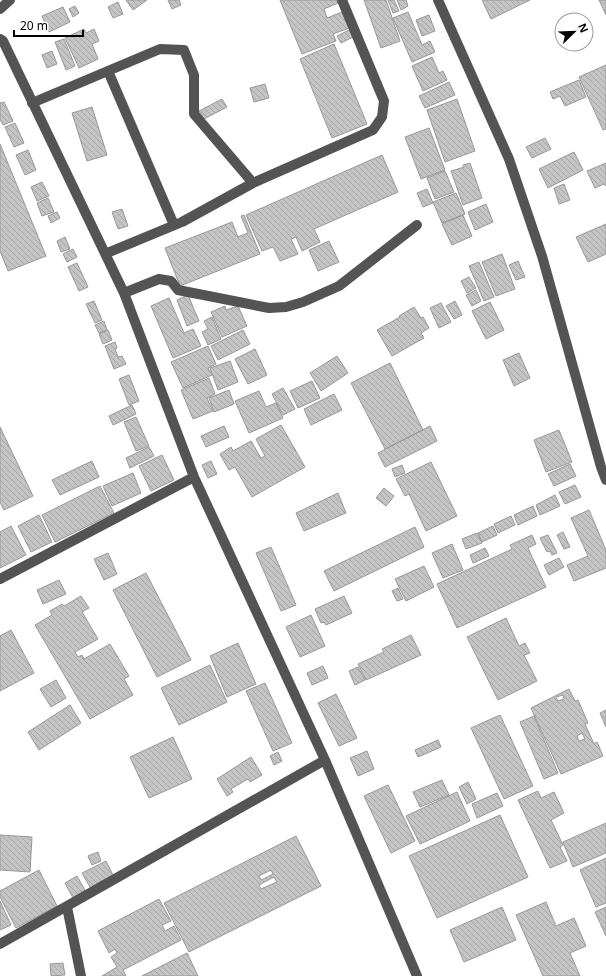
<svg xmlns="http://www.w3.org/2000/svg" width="606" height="976" font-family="'Noto Sans',sans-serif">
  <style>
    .building { fill: url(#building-back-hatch); stroke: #989898; fill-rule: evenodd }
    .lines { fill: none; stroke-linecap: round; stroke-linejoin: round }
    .minor { stroke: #545454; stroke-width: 10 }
  </style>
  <defs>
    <pattern id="building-back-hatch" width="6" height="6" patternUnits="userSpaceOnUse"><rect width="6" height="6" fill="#c4c4c4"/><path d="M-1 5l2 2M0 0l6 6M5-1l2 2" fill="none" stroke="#a7a7a7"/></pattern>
  </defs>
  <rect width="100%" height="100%" fill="#fff"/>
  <path class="building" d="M126 0H147L133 10Z
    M168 0H179L181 5 172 9Z
    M280 0H336L338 3 324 9 327 18 342 12 349 28 333 34 336 41 302 54Z
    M364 0H386L400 41 381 48Z
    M388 0H394L399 11 393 13Z
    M397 0H406L408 6 401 10Z
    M482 0H530L491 19Z
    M599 0H606V15Z
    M118 2 123 14 113 18 108 7Z
    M75 6 79 13 73 17 69 9Z
    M63 7 70 22 49 32 42 16Z
    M408 12 422 45 430 41 435 52 412 62 393 18Z
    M429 15 435 31 422 36 416 20Z
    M84 29 86 33 94 29 99 41 92 44 98 59 79 68 65 38Z
    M349 30 353 37 341 43 337 36Z
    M64 39 75 66 66 70 55 42Z
    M334 44 367 124 332 138 300 59Z
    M52 51 57 64 47 68 42 55Z
    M432 57 439 73 443 71 447 80 423 91 412 66Z
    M606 65V129L603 130 579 77Z
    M579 80 586 97 565 106 560 96 553 99 550 92Z
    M449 82 455 95 425 108 419 96Z
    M265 84 269 98 254 102 250 88Z
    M222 99 227 107 204 119 199 111Z
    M457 99 475 151 445 162 427 110Z
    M4 102 13 121 3 125 0 119V103Z
    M92 107 107 155 87 161 72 113Z
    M15 123 24 143 14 147 5 127Z
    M429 128 445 170 421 179 405 137Z
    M545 138 551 149 532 158 526 147Z
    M0 144 46 256 8 271 0 251Z
    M28 150 36 170 25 175 16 155Z
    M574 152 583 170 548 188 539 169Z
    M382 155 398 192 314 229 320 242 302 251 296 237 291 239 298 254 280 261 273 247 262 251 246 215Z
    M470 163 482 198 463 205 451 171 464 167 463 165Z
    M606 163V186L604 184 595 188 587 171Z
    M445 171 454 192 435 199 427 178Z
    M42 182 49 196 37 201 31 187Z
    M564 184 570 200 559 204 554 188Z
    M427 189 433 203 423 207 417 193Z
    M456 193 465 214 442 223 433 202Z
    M48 198 54 212 42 216 37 203Z
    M486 204 493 222 475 230 468 212Z
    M122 209 128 226 118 229 112 212Z
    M57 212 60 218 51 223 48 216Z
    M244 215 260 254 180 286 165 248 232 222 238 237 248 233 241 216Z
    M463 215 472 236 452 245 442 224Z
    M606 224V254L588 262 576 237Z
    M65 237 70 249 61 252 57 241Z
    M329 241 339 262 318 271 309 250Z
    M73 249 77 257 67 262 63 254Z
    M502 254 515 289 496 296 482 262Z
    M518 261 525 277 516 280 509 265Z
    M479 262 494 297 484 301 469 266Z
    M77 263 88 287 79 291 68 267Z
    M469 277 476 288 467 293 461 281Z
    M476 290 481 301 472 306 466 295Z
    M188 295 199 321 187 326 177 300Z
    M169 298 184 333 193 329 201 346 173 358 151 306Z
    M94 301 102 320 95 323 86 304Z
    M455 301 462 315 454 319 446 306Z
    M490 302 504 330 486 339 472 311Z
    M441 303 451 322 439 328 430 308Z
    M225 306 226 310 238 306 247 326 222 337 211 312Z
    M414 307 421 318 423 317 429 328 421 333 424 338 392 356 377 330 400 317 399 316Z
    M212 317 221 339 208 345 202 332 208 329 204 321Z
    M104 321 107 330 99 333 95 325Z
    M108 330 112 340 103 344 99 334Z
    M243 330 250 344 218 360 211 346Z
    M115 342 117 348 115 349 118 357 122 356 126 364 114 369 105 346Z
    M208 346 216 364 208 368 212 375 183 388 171 362Z
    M255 349 267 375 248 384 235 359Z
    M519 353 530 378 514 386 503 360Z
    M337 356 348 373 321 391 310 373Z
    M230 361 238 382 218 390 210 368Z
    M390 363 423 430 385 449 351 383Z
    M129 375 139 401 129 405 119 379Z
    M209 378 215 394 207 398 213 411 193 419 181 390Z
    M312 381 320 398 298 408 290 391Z
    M283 388 295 409 283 415 272 394Z
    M229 390 234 404 214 412 209 398Z
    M259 391 266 407 276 403 283 418 249 433 235 401Z
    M334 394 342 410 311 425 304 409Z
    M132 405 136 414 113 425 109 416Z
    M136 417 149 446 136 451 124 422Z
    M281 425 305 467 252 497 235 467 229 470 220 454 231 447 233 451 251 441 261 458 265 456 256 439Z
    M224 426 229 437 206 447 201 436Z
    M430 426 437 441 385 467 378 453Z
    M0 427 33 496 4 510 0 502Z
    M559 430 572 462 546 472 534 440Z
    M149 447 154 456 130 468 126 458Z
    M162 455 174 480 151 491 139 466Z
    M92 461 99 477 60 495 52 480Z
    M211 461 217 474 208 478 202 465Z
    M431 462 457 516 426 531 409 494 405 496 396 479Z
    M570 464 576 476 554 486 548 474Z
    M402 465 405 473 395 477 392 469Z
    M133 473 141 493 112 506 103 486Z
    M575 485 581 497 565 504 559 492Z
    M100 486 114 513 55 542 42 515Z
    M384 488 394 496 386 506 376 498Z
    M338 493 346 513 304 531 296 513Z
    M555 495 560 506 540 515 536 505Z
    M533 506 537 516 518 525 514 515Z
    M589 510 606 550V568L574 581 567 565 588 556 571 518Z
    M39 515 52 542 31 552 18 526Z
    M511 516 515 525 498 533 494 524Z
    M11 526 26 555 0 568V532Z
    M493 526 497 535 482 542 478 533Z
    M415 527 424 547 334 591 324 571Z
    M563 532 570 547 564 549 557 535Z
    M477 533 482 543 466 549 462 539Z
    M532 535 536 544 528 548 546 587 457 628 437 584 512 549 510 545Z
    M548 535 557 553 552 555 550 551 547 552 540 538Z
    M452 544 463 570 443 578 432 553Z
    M271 547 296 605 281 611 256 553Z
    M485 548 489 556 473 563 470 555Z
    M108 553 117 574 104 580 94 559Z
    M559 558 564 567 549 575 544 565Z
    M424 566 434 587 406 601 395 579Z
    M146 573 191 660 157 677 113 590Z
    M59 580 66 594 43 604 37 590Z
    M398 588 403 599 397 601 392 591Z
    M81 596 89 608 82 612 98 639 75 652 78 657 82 655 84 659 110 644 129 676 124 679 133 695 90 719 35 625 52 615 50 611 62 604 64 606Z
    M344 596 352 613 326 625 324 622 321 623 315 609Z
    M311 615 325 646 300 657 286 627Z
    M506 618 519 646 525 643 530 653 524 655 537 681 498 700 467 637Z
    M11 630 34 673 0 691V636Z
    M411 635 421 655 366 680 358 664 384 652 382 649Z
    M238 643 256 684 227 697 210 656Z
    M210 665 227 702 179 725 161 688Z
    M323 666 328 678 312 685 307 673Z
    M358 667 365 680 355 685 349 671Z
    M56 680 66 698 51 707 40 689Z
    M265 683 292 743 273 751 246 691Z
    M569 689 575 701 578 700 588 723 585 724 594 744 597 742 603 756 561 774 531 708ZM563 695 564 699 558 701 556 697ZM582 733 585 739 579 741 577 736Z
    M336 694 357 738 339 746 318 703Z
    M70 705 81 723 39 750 28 732Z
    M606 710V727L600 713Z
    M500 715 533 786 504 799 471 728Z
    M534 716 558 773 544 779 520 722Z
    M173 737 192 779 149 798 130 757Z
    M438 740 441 747 418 757 415 750Z
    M367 751 374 769 358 776 350 758Z
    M278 752 282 761 274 765 270 756Z
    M251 757 262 775 250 782 248 779 231 789 233 792 227 796 217 779Z
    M442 780 449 795 420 807 413 792Z
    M468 782 476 799 467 804 459 787Z
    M388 785 415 841 391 853 364 796Z
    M538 791 541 798 554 792 564 813 551 820 563 845 560 847 567 861 550 868 518 800Z
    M457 792 470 821 420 844 406 816Z
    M497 793 503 806 477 818 472 804Z
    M500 815 528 877 437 918 409 856Z
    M606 823V853L573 867 563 842Z
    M0 835 32 837 30 872 0 870Z
    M296 836 321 886 189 952 164 903ZM271 870 273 874 261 880 259 876ZM274 877 277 882 261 889 259 885Z
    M98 852 101 861 92 865 88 856Z
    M606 858V903L596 907 580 870Z
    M106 861 114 877 91 889 82 873Z
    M39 870 57 906 16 928 0 897V891Z
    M77 876 86 892 73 898 65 883Z
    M159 899 171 921 162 925 165 931 174 926 181 940 123 970 126 976H102L117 967 111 957 117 953 115 949 109 953 98 931Z
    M0 901 11 925 0 930Z
    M546 902 556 926 574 918 586 946 570 953 580 976H543L516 915Z
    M502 907 516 940 464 962 450 930Z
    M606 907V936L595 912Z
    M187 953 198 976H142Z
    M63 963 65 975 51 976 50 964Z"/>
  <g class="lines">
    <path class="minor" d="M438 0 509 159 542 256 601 467 606 480
      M0 9 10 0
      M0 39 3 41 124 293 194 477 325 760 417 976
      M108 71 174 225
      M32 103 160 49 184 50 194 75V114L253 183
      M107 253 182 222 253 183 373 130 382 117 384 101 342 0
      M124 293 159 279 171 281 178 290 269 308 286 307 303 302 339 286 417 225
      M0 579 194 477
      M67 907 81 976
      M0 944 325 760"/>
  </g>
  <g transform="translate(574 32) rotate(67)"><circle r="19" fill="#ffffff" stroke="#999999"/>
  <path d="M0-3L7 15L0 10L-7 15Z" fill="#000000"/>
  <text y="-6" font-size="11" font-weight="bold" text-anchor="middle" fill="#000000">N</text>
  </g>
  <path d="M14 30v6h69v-6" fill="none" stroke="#000000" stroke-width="2"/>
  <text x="20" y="30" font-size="12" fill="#000000" stroke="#ffffff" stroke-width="3" paint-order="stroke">20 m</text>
</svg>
